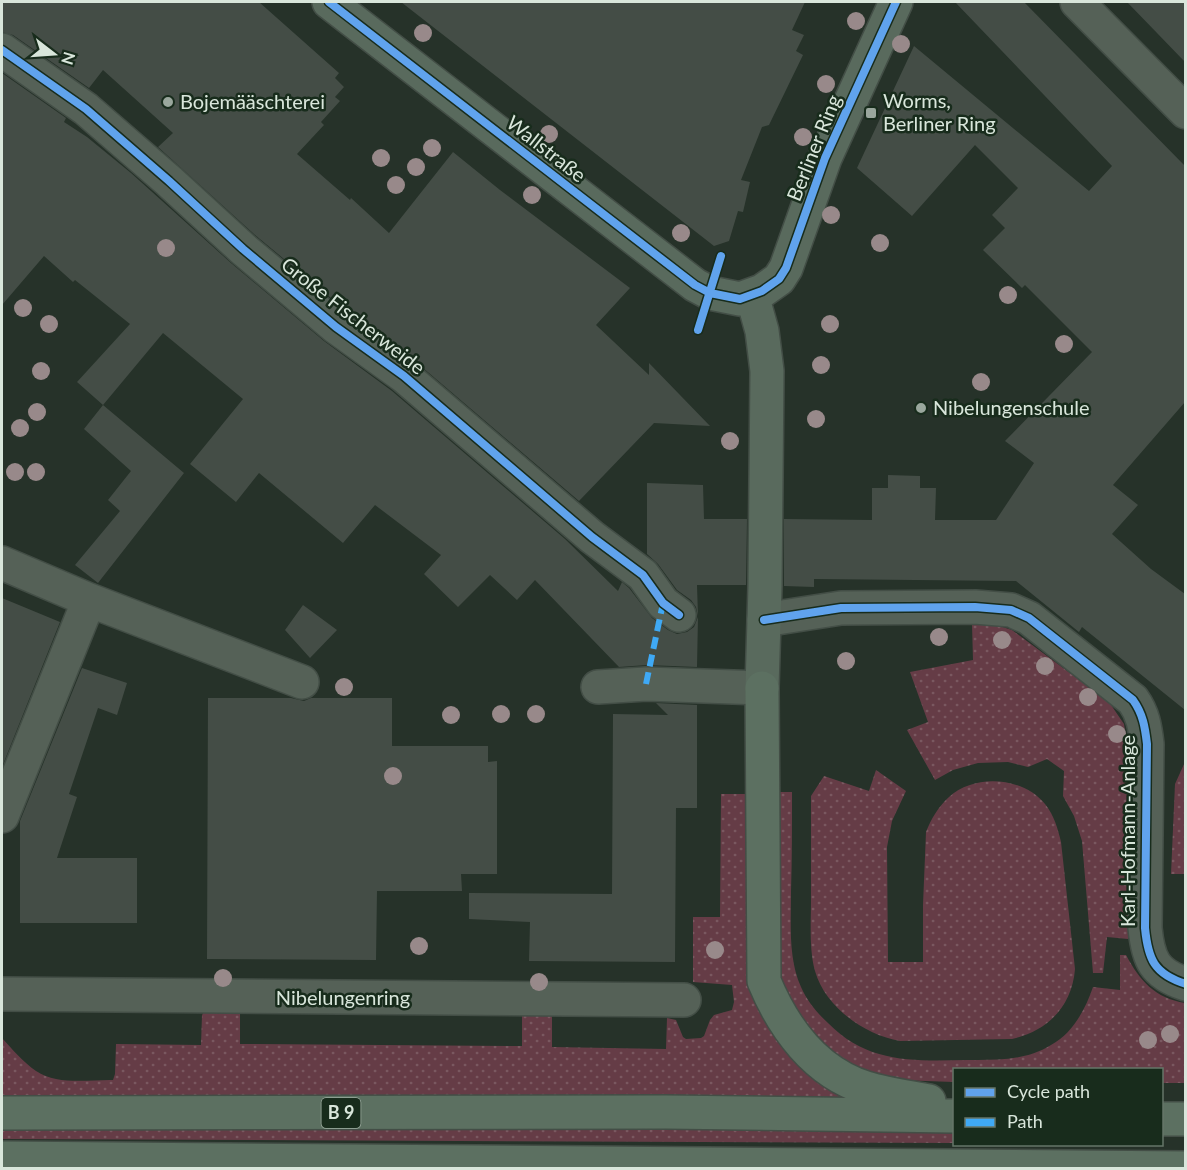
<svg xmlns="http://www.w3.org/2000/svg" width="1187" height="1170" font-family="Lato,sans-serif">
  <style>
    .grass { fill: url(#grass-dots) }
    .building { fill: #444d46 }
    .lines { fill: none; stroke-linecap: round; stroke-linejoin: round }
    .minor-casing { stroke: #434e46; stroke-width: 36 }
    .major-casing { stroke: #434e46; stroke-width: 36 }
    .highway-casing { stroke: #434e46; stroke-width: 36 }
    .minor { stroke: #556157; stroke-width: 33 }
    .major { stroke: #596a5d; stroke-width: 33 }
    .highway { stroke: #5c7061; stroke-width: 33 }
    .quiet { stroke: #3fa9f5; stroke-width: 6; stroke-dasharray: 12 6; stroke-linecap: butt }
    .cycleway-casing { stroke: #182c1c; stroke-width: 11 }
    .cycleway { stroke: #60a3ed; stroke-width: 8 }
    .tree { fill: #98898a }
    .poi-dot { fill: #9aa79d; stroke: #182c1c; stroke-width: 2 }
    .labels { text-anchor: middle; stroke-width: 5; stroke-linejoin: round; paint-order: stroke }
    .shield { fill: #182c1c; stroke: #9faea2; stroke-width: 1.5 }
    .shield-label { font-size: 18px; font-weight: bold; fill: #d9e6db }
    .poi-label { font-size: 20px; fill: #d9e6db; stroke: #182c1c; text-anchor: start }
    .street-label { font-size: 20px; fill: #d9e6db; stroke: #182c1c }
  </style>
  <defs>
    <pattern id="grass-dots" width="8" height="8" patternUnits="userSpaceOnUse" patternTransform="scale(1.5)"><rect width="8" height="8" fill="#653c46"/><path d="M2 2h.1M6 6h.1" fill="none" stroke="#7a5860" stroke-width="1.8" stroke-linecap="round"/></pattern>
  </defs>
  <rect width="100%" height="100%" fill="#263229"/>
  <path class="grass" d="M972 624H993L1012 630 1109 702 1124 724 1129 758 1128 939 1107 937 1103 973H1093L1082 841 1074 816 1063 796 1064 771 1047 759 1028 767 1008 762 978 763 953 770 935 780 907 730 928 722 910 672 973 660Z
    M1185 762V874H1171L1175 784Z
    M876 770 906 791 892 821 887 847 888 962H923V905L926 832C931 819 939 806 949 797 975 773 1023 777 1045 804 1054 815 1058 829 1061 842L1075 969C1072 1006 1048 1031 1012 1039L900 1041C865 1035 825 1007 815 971 809 949 811 924 811 902 811 866 811 831 811 796L824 776 869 791Z
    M774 792H792C792 826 792 859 791 892 791 923 788 958 801 987 807 1001 817 1013 828 1023 868 1064 914 1061 968 1060 997 1060 1025 1061 1051 1045 1073 1033 1085 1010 1093 987L1120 990V955H1126C1140 981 1155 998 1185 1003V1083H1162V1070H954V1082L898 1080 866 1072 827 1051 800 1023 776 972Z
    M721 794H750L749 960 848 1095V1101L2 1099V1038C12 1049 23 1062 36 1071 57 1085 86 1080 110 1080H113L115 1074 116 1044 201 1045 202 1015 206 1009H234L240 1014V1044L522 1046V1016L525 1011H546L552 1016V1047L666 1049 667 1018 676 1020 683 1037 686 1039 701 1038 704 1036 710 1020 714 1015 732 1010 734 1002 732 985 693 982V917H720Z
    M2 1122 954 1129V1143L2 1139Z"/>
  <path class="building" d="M2 2H259L339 73 335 78 344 87 335 97 340 101 321 122 324 125 297 154 350 200 351 198 389 233 453 152 500 190 630 288 596 325 649 375V363L710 426 654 423 579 501 416 362 348 312 255 235 158 147 173 133 103 70 89 88 13 35 2 32Z
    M401 2H805L792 30 804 35 796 51 803 55 769 125 762 127 741 180 750 182 743 212 738 211 729 241 714 246Z
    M955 2H1024L1185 166V402L1113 485 1138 505 1112 534 1151 569 1185 594V710L1082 627 1079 632 1016 581 814 579V587L784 586V519L872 520V488H888V475L920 476V488H936L935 520H996L1034 463 1005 441 1092 352 1025 285 1022 288 983 250 1005 228 992 215 1018 188 975 145 912 216 857 168 914 46 1089 191 1112 166Z
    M1127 2H1185V62L1157 33Z
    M2 73 66 118 64 122 87 137 131 173 231 263 324 341 392 391 565 539 618 591 622 582 629 588 652 618 668 630 677 634 687 632 694 627 698 617 697 667 647 665 619 667 535 580 517 600 490 575 458 607 424 574 441 555 375 505 343 543 259 473 236 502 190 464 243 399 163 333 103 405 77 382 130 324 75 280 73 282 44 256 2 305Z
    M103 405 184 473 98 583 75 565 120 511 108 500 131 471 84 429Z
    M647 483 703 485 704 519H747L746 585H697L698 616 696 607 691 600 677 590 658 564 647 554Z
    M2 598 60 622 2 767Z
    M303 605 337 630 310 658 285 630Z
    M82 668 127 683 117 715 98 708 69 794 77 797 57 858H137V923H20V821Z
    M208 698H291L304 701 311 698H392V746H488V762L497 761V874H461L462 891H377L376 960 207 959Z
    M656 703 697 705V808H676L675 962 529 961 530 922 469 919V893L612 894 613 714 668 715Z"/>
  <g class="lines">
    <defs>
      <path id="minor" d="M1077 2 1186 112
        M2 50 86 109 169 181 243 249 336 327 404 376 592 537 643 575 663 603 679 615
        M2 563 89 600 302 682
        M764 620 841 608 975 607 1011 610 1029 618 1133 700C1143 714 1145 727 1147 744L1145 928C1148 959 1154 974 1186 984
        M598 687 646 684 762 688
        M2 816 89 600
        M2 994 684 1000"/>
      <path id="major" d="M329 2 695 285 710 293 740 299 762 291 779 279 786 268 825 158 896 2
        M752 295 762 331 767 371 765 586 762 688"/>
      <path id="highway" d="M762 688 764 981C783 1027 815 1072 866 1088 886 1094 908 1097 929 1101
        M2 1113 666 1112 954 1116
        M1162 1119H1186
        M2 1158 1186 1168"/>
    </defs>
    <use href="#minor" class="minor-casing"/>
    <use href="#major" class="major-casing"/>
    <use href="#highway" class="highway-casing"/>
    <use href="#minor" class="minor"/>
    <use href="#major" class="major"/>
    <use href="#highway" class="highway"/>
    <path class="quiet" d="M646 684 663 603"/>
    <defs>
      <path id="cycleway" d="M329 2 695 285 710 293 740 299 762 291 779 279 786 268 825 158 896 2
        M2 50 86 109 169 181 243 249 336 327 404 376 592 537 643 575 663 603 679 615
        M698 330 721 256
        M764 620 841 608 975 607 1011 610 1029 618 1133 700C1143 714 1145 727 1147 744L1145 928C1148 959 1154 974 1186 984"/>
    </defs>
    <use href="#cycleway" class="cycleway-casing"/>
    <use href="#cycleway" class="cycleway"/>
  </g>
  <g class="tree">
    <circle cx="856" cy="21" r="9"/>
    <circle cx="423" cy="33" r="9"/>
    <circle cx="901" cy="44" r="9"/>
    <circle cx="826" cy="84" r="9"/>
    <circle cx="549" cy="134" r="9"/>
    <circle cx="803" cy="137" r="9"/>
    <circle cx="432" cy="148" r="9"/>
    <circle cx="381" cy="158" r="9"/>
    <circle cx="416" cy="167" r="9"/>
    <circle cx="396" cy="185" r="9"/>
    <circle cx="532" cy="195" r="9"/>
    <circle cx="831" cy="215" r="9"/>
    <circle cx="681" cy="233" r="9"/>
    <circle cx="880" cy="243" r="9"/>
    <circle cx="166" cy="248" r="9"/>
    <circle cx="1008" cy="295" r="9"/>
    <circle cx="23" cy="308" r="9"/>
    <circle cx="49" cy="324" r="9"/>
    <circle cx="830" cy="324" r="9"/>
    <circle cx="1064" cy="344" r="9"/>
    <circle cx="821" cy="365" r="9"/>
    <circle cx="41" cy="371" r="9"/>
    <circle cx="981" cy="382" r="9"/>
    <circle cx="37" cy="412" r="9"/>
    <circle cx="816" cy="419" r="9"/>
    <circle cx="20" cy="428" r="9"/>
    <circle cx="730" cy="441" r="9"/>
    <circle cx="15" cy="472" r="9"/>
    <circle cx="36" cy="472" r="9"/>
    <circle cx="939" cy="637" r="9"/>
    <circle cx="1002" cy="640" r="9"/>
    <circle cx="846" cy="661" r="9"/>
    <circle cx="1045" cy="666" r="9"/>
    <circle cx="344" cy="687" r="9"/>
    <circle cx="1088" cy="697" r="9"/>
    <circle cx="501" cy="714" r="9"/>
    <circle cx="536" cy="714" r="9"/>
    <circle cx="451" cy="715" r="9"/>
    <circle cx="1117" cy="734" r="9"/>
    <circle cx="393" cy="776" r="9"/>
    <circle cx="419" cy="946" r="9"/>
    <circle cx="715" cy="950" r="9"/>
    <circle cx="223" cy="978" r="9"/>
    <circle cx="539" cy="982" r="9"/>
    <circle cx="1170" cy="1034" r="9"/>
    <circle cx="1148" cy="1040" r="9"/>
  </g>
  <g class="poi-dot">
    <circle cx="168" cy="102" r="6"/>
    <rect x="865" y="107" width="12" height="12" rx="3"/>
    <circle cx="921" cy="408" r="6"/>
  </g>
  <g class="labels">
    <rect class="shield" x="321.5" y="1098" width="39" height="30" rx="4.5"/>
    <g class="shield-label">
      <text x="341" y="1119">B 9</text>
    </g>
    <g class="poi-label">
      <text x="883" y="108">Worms,<tspan x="883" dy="23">Berliner Ring</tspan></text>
      <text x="180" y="109">Bojemääschterei</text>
      <text x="933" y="415">Nibelungenschule</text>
    </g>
    <g class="street-label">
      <text transform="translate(814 148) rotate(-68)" y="7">Berliner Ring</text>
      <text transform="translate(546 149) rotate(38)" y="7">Wallstraße</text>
      <text transform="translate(353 316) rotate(38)" y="7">Große Fischerweide</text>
      <text transform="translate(1128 831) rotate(-90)" y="7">Karl-Hofmann-Anlage</text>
      <text x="343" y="1005">Nibelungenring</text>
    </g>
  </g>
  <rect width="1187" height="1170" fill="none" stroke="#d9e6db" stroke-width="6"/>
  <rect x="953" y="1068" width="210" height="78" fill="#182c1c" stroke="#657668" stroke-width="1.5"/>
  <rect x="965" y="1088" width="30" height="9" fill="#60a3ed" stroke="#657668" stroke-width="1.5"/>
  <text x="1007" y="1098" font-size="18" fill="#d9e6db">Cycle path</text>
  <rect x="965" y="1118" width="30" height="9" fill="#3fa9f5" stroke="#657668" stroke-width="1.5"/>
  <text x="1007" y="1128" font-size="18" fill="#d9e6db">Path</text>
  <g transform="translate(54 54) rotate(107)" stroke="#182c1c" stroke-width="4.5" paint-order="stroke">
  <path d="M0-4.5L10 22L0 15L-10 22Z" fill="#d9e6db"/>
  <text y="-9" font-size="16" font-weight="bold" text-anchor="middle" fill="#d9e6db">N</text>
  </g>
</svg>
